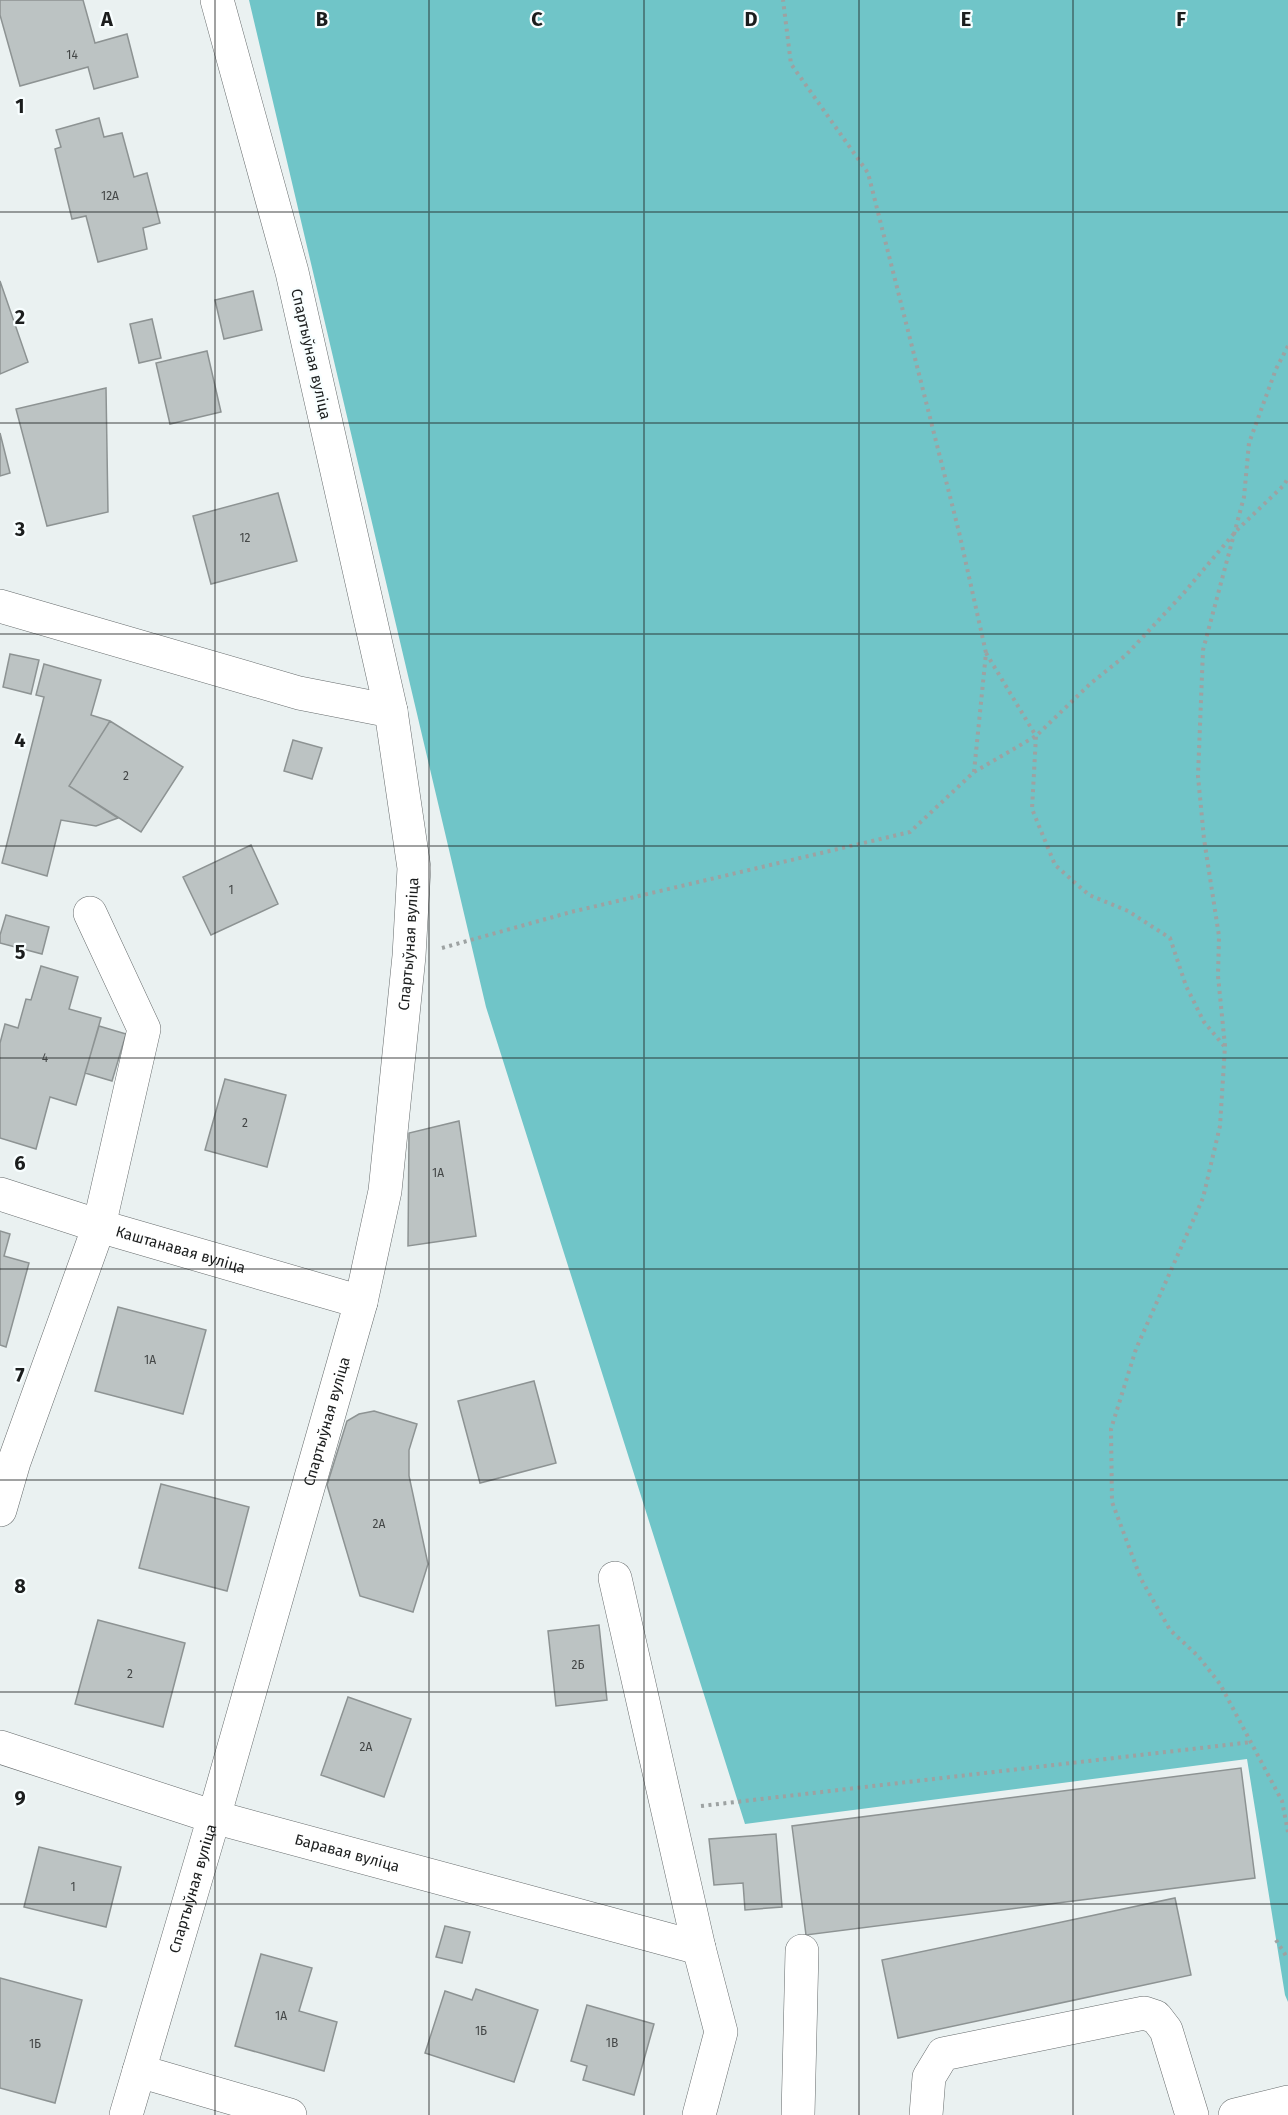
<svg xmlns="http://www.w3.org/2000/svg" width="1288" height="2115" font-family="'Fira Sans',sans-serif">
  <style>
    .forest { fill: #70c5c8 }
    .building { fill: #bcc3c3; stroke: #8d9393; stroke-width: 1.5 }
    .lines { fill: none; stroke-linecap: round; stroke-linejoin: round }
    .minor-casing { stroke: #666b6c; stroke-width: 34 }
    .path { stroke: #9da2a2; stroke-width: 4; stroke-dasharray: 3 4.5; stroke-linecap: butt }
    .minor { stroke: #fff; stroke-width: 33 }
    .grid { fill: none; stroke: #1b1d1d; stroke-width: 1.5; stroke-opacity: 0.55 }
    .labels { text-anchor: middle; stroke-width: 4.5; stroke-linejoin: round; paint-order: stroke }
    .number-label { font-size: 12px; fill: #434646 }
    .street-label { font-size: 15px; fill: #1b1d1d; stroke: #f8feff }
    .grid-label { font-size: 20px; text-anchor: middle; font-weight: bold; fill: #1b1d1d; stroke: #f8feff; stroke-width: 4.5; stroke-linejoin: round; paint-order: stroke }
  </style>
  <rect width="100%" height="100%" fill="#eaf1f1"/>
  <path class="forest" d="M249 0H1288V2002L1285 1995 1247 1759 745 1824 486 1007Z"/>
  <path class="building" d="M0 0H83L95 43 127 34 138 77 94 89 88 67 20 86 0 15Z
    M99 118 104 137 122 133 134 177 147 173 160 223 143 228 147 249 98 262 86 216 72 219 55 149 61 147 56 130Z
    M0 281 28 362 0 374Z
    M253 291 262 330 224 339 215 300Z
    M152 319 161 358 139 363 130 324Z
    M207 351 221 412 170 424 156 363Z
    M106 388 108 512 47 526 16 409Z
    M0 433 10 473 0 476Z
    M278 493 297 561 211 584 193 516Z
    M10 654 39 660 31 694 3 687Z
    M44 664 101 680 91 715 110 721 69 786 118 818 96 826 61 820 47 876 2 863 44 697 36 695Z
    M110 721 183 767 141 832 69 786Z
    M293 740 322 748 312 779 284 771Z
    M251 845 278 904 211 935 183 877Z
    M6 915 49 927 42 954 0 943V935Z
    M41 966 78 977 69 1009 101 1018 76 1105 50 1097 36 1149 0 1138V1043L5 1024 18 1028 26 999 31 1000Z
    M99 1026 126 1034 112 1081 85 1073Z
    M225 1079 286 1095 267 1167 205 1150Z
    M459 1121 476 1236 408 1246 409 1133Z
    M0 1231 10 1234 4 1256 29 1263 6 1347 0 1345Z
    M118 1307 206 1330 183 1414 95 1391Z
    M534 1381 556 1463 480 1483 458 1401Z
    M374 1411 417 1424 409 1450V1476L428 1564 413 1612 360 1596 327 1485 347 1421 359 1414Z
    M161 1484 249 1507 227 1591 139 1568Z
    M98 1620 185 1643 163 1727 75 1704Z
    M599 1625 607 1700 556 1706 548 1631Z
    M348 1697 411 1719 384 1797 321 1775Z
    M1241 1768 1255 1878 806 1935 792 1826Z
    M776 1834 782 1907 745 1910 743 1883 714 1885 709 1839Z
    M39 1847 121 1867 106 1927 24 1907Z
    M1175 1898 1191 1975 898 2038 882 1960Z
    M445 1926 470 1932 462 1963 436 1957Z
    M261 1954 312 1968 299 2011 337 2022 324 2071 235 2046Z
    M0 1978 82 2000 55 2103 0 2088Z
    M476 1989 538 2010 514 2082 425 2053 445 1991 472 2000Z
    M587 2005 654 2024 634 2095 583 2080 587 2066 571 2061Z"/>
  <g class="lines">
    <defs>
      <g id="minor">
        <path d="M0 606 299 693 391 711"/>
        <path id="s1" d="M0 1194 99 1226 361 1302"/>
        <path d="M0 1510 14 1462 99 1226 144 1029 90 913"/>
        <path d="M615 1578 699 1948 721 2032 699 2115"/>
        <path id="s2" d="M0 1747 214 1817 699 1948"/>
        <path d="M139 2071 290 2115"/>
        <path id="s3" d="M126 2115 214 1817 361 1302 385 1191 409 956 414 868 391 711 292 272 217 0"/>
        <path d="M798 2115 802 1951"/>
        <path d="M926 2115 929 2077 943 2054 1144 2013 1156 2017 1166 2030 1192 2115"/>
        <path d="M1235 2115 1288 2102"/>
      </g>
    </defs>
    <use href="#minor" class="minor-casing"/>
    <path class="path" d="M1288 346 1276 369 1249 443 1244 497 1203 650 1198 776 1204 839 1219 936 1218 976 1225 1046 1220 1126 1203 1198 1136 1349 1111 1429 1112 1502 1141 1579 1170 1630 1198 1656 1220 1684 1282 1801 1288 1832
      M986 653 1036 736 1032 809 1055 865 1089 895 1128 911 1170 938 1186 986 1204 1022 1224 1046
      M974 772 1036 736 1090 684 1126 655 1183 594 1236 531 1284 485 1288 478
      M442 948 571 912 910 832 974 772 986 653 959 532 868 173 791 64 783 0
      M701 1806 1252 1742
      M1276 1940 1288 1959"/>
    <use href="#minor" class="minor"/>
  </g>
  <path class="grid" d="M215 0V2115M429 0V2115M644 0V2115M859 0V2115M1073 0V2115M0 212H1288M0 423H1288M0 634H1288M0 846H1288M0 1058H1288M0 1269H1288M0 1480H1288M0 1692H1288M0 1904H1288"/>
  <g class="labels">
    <g class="number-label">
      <text x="72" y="59">14</text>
      <text x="110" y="200">12А</text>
      <text x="245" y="542">12</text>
      <text x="126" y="780">2</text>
      <text x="231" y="894">1</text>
      <text x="45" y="1062">4</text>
      <text x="245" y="1127">2</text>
      <text x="438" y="1177">1А</text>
      <text x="150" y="1364">1А</text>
      <text x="379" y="1528">2А</text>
      <text x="578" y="1669">2Б</text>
      <text x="130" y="1678">2</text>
      <text x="366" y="1751">2А</text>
      <text x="73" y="1891">1</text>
      <text x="281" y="2020">1А</text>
      <text x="481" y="2035">1Б</text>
      <text x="612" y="2047">1В</text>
      <text x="35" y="2048">1Б</text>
    </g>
    <g class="street-label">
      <text transform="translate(311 354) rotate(77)" y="5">Спартыўная вуліца</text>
      <text dy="5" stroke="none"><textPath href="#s3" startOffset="1208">Спартыўная вуліца</textPath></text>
      <text dy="5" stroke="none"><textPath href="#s1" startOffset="189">Каштанавая вуліца</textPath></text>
      <text dy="5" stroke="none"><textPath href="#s3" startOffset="722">Спартыўная вуліца</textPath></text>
      <text dy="5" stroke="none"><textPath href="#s2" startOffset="363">Баравая вуліца</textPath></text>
      <text dy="5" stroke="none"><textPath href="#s3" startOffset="236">Спартыўная вуліца</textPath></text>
    </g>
  </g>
  <g class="grid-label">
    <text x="107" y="26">A</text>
    <text x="322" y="26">B</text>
    <text x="537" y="26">C</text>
    <text x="751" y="26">D</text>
    <text x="966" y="26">E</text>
    <text x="1181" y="26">F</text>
    <text x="20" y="113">1</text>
    <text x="20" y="324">2</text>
    <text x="20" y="536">3</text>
    <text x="20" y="747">4</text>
    <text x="20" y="959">5</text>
    <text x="20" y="1170">6</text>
    <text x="20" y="1382">7</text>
    <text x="20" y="1593">8</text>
    <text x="20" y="1805">9</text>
  </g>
</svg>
